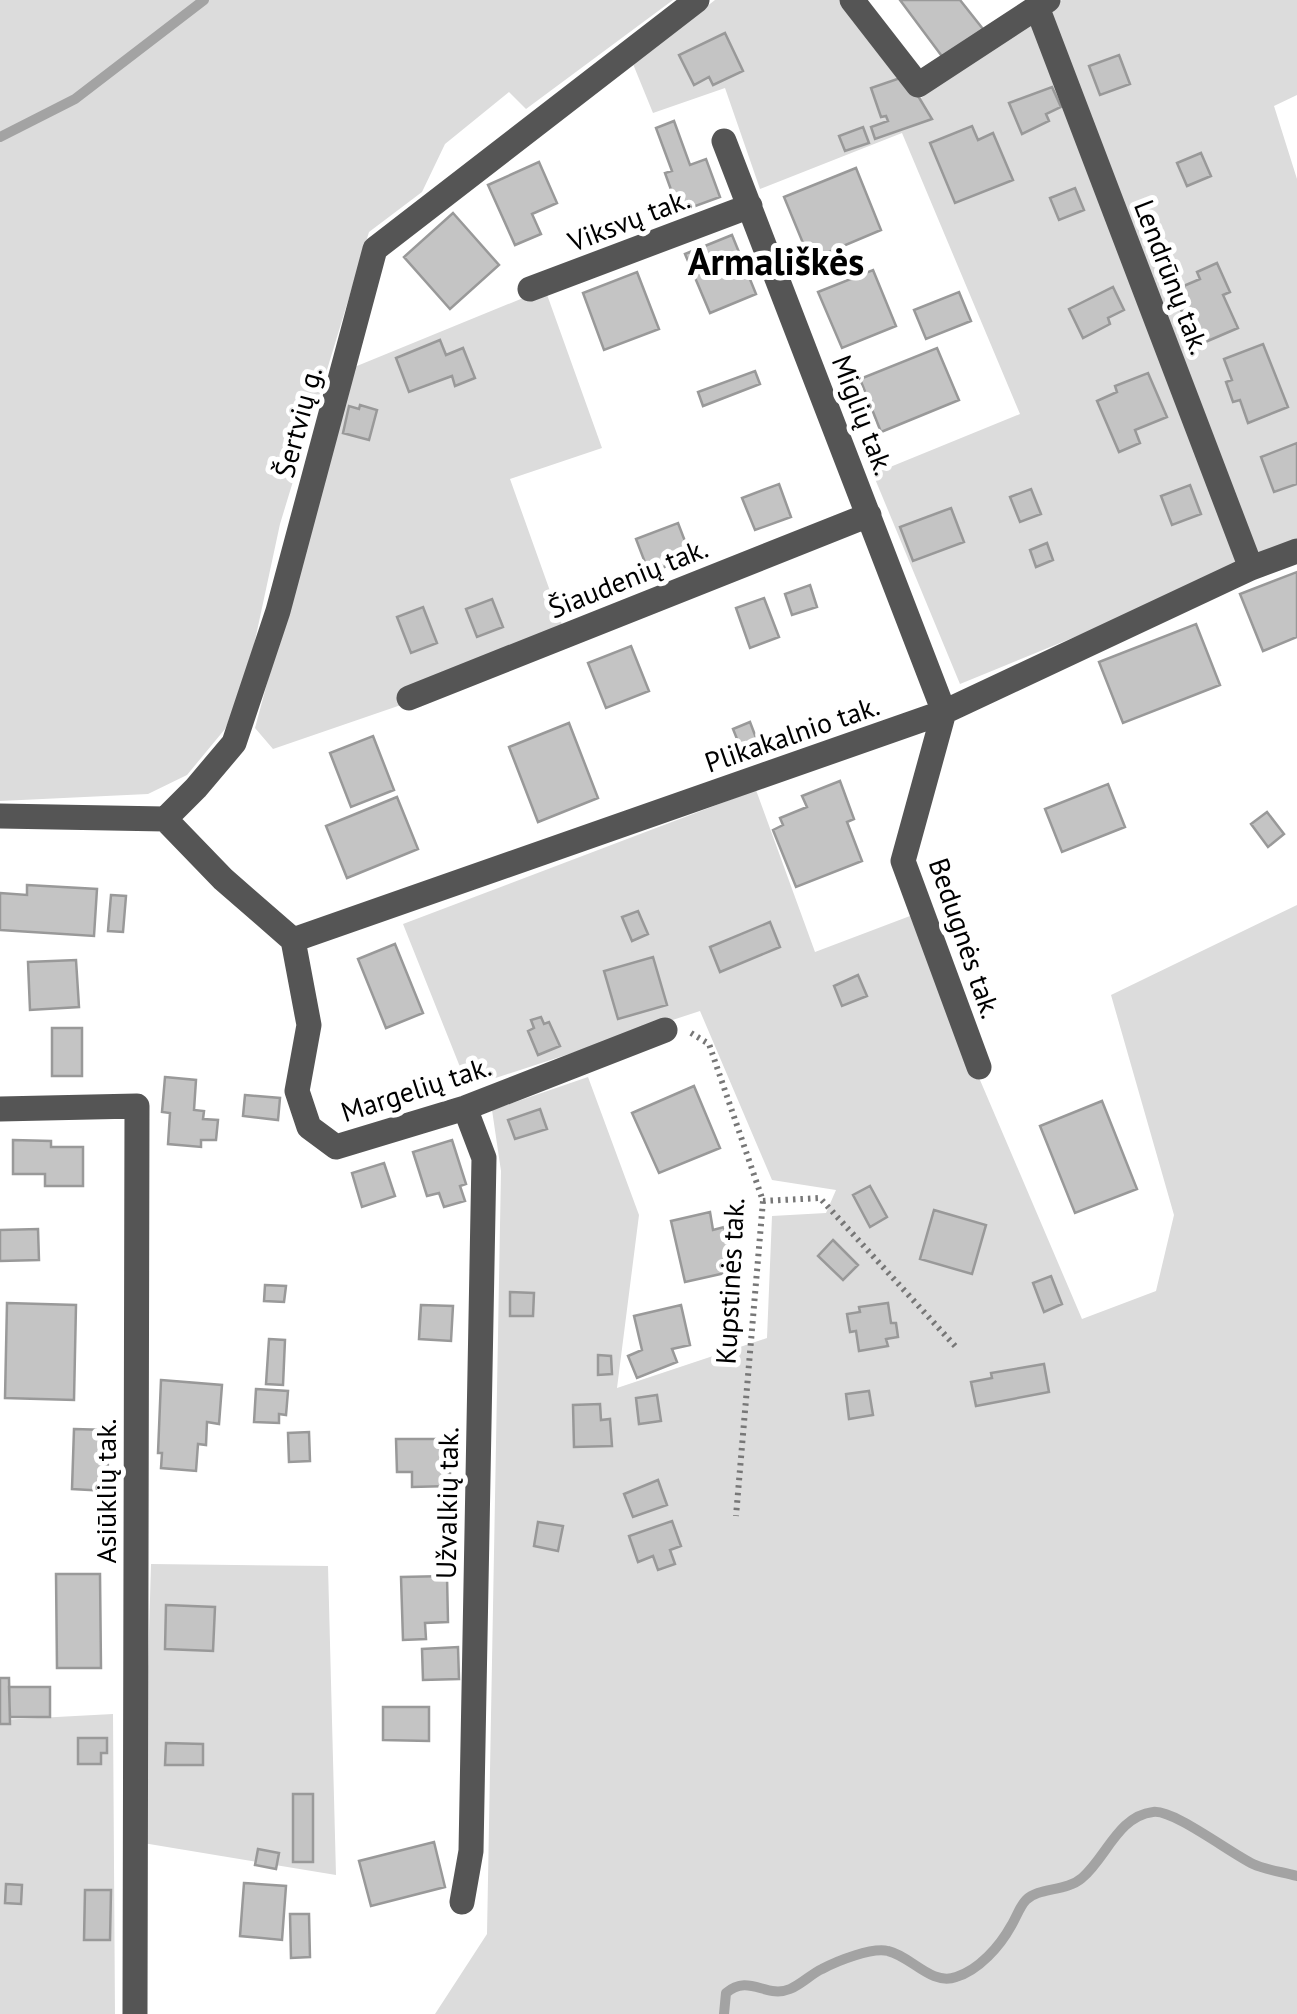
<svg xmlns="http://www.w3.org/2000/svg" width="1297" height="2014" font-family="'PT Sans',sans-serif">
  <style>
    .green { fill: #dcdcdc }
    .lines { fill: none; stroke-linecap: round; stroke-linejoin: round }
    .stream { stroke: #a3a3a3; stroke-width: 10 }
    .building { fill: #c4c4c4; stroke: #999; stroke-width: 2.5 }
    .path { stroke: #777; stroke-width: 6; stroke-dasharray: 2.5 5; stroke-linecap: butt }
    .minor { stroke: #555; stroke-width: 25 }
    .labels { text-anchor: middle; stroke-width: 10; stroke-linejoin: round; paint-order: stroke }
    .street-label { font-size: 28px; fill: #000; stroke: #fff }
    .district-label { font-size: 38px; font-weight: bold; fill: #000; stroke: #fff }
  </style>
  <rect width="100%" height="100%" fill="#fff"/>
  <path class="green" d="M0 0H673L526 109 509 92 445 144 422 192 369 232 280 524 245 687 225 729 187 775 148 794 0 801Z
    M715 0H843L921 98 1062 0H1297V95L1274 106 1297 179V546L960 684 873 474 1020 414 902 133 760 189 725 88 653 113 633 64Z
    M545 289 602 448 510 479 570 647 273 749 255 728 352 368Z
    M756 790 815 952 910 916 1082 1319 1156 1291 1174 1215 1111 995 1297 905V2014H435L487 1934 501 1171 492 1110 588 1077 639 1215 617 1388 767 1338 772 1216 826 1213 836 1190 772 1180 700 1011 468 1087 403 924Z
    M151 1564 328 1566 336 1875 143 1843Z
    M113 1714 115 2014H0V1720Z"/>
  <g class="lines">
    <path class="stream" d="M0 137 75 99 204 0
      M724 2014 726 1993C749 1973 766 1999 790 1989 802 1984 811 1974 822 1969 837 1961 872 1947 888 1951 911 1956 931 1986 956 1977 979 1970 1000 1946 1011 1926 1016 1918 1020 1906 1026 1900 1039 1887 1066 1892 1082 1878 1106 1858 1118 1816 1153 1812 1173 1809 1230 1853 1253 1864 1266 1870 1283 1872 1297 1876"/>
  </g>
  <path class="building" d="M900 0H960L983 29 944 59Z
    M725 33 743 71 713 85 709 77 694 85 679 55Z
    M1119 55 1130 84 1100 95 1089 66Z
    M906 76 932 119 875 139 871 127 888 121 886 116 881 117 871 88Z
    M1052 87 1061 107 1046 114 1049 121 1022 134 1009 103Z
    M674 121 690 165 706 159 720 197 679 212 665 173 672 171 656 128Z
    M972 126 978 140 993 133 1013 180 955 203 930 143Z
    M863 127 869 143 845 151 839 136Z
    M1201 153 1211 176 1187 186 1177 163Z
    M539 162 557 203 532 214 541 234 515 245 488 185Z
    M856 168 881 230 810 260 784 197Z
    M1075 188 1084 210 1059 220 1050 198Z
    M453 213 499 265 450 309 404 257Z
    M732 235 756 294 710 313 685 254Z
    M1217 263 1230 292 1223 295 1238 328 1203 343 1192 317 1185 319 1180 307 1186 304 1179 288 1200 279 1197 272Z
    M873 270 896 326 842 348 818 292Z
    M637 272 659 329 604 350 583 293Z
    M1113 287 1124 310 1108 318 1110 324 1083 338 1069 309Z
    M959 292 971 321 926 339 914 310Z
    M440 340 446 355 463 348 475 378 455 386 452 376 409 392 396 358Z
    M1263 344 1288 407 1248 423 1240 400 1233 402 1226 382 1232 380 1224 359Z
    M937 348 959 400 881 432 860 379Z
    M755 371 760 384 703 406 698 392Z
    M1148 373 1167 417 1135 430 1140 443 1119 452 1097 401 1117 392 1115 386Z
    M360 405 377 410 369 440 343 433 349 406 359 409Z
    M1297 443V484L1274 492 1261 457Z
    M779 484 791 517 755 530 742 498Z
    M1190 485 1201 514 1172 525 1161 496Z
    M1031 489 1041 514 1020 522 1010 497Z
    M951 508 964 542 913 561 900 527Z
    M678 523 691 557 649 573 636 539Z
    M1047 543 1053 560 1036 567 1030 550Z
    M1297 572V637L1263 651 1240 594Z
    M810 585 817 607 792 615 785 594Z
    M764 598 779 637 750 648 736 608Z
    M492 599 503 627 477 637 466 609Z
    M423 607 437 643 411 653 397 617Z
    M1196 624 1220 685 1123 723 1099 662Z
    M631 646 649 691 606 708 588 663Z
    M750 722 758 743 741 749 733 729Z
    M569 723 598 798 538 822 509 747Z
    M373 736 394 790 351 807 330 753Z
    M840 781 854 819 847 822 862 861 796 887 773 830 783 825 780 818 807 807 802 796Z
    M1108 784 1125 827 1062 852 1045 809Z
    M397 797 418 849 347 878 326 826Z
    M1267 812 1284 834 1268 847 1251 824Z
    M27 885 97 889 94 936 0 930V893L27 895Z
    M111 895 126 896 123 932 108 931Z
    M638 911 648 934 632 941 622 917Z
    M770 922 780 947 720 972 710 947Z
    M395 944 423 1013 386 1028 358 959Z
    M653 957 667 1005 618 1019 604 971Z
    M76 960 79 1007 30 1010 28 962Z
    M858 975 867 996 842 1006 834 986Z
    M541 1017 544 1024 549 1022 560 1046 538 1055 528 1031 534 1028 531 1020Z
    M52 1028H82V1076H52Z
    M165 1077 196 1080 194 1110 204 1111 203 1119 218 1120 216 1140H201V1147L168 1144 170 1113 162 1112Z
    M694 1086 720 1148 659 1173 632 1113Z
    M245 1095 280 1098 278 1120 243 1116Z
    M1102 1101 1137 1189 1075 1213 1040 1126Z
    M540 1109 547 1129 515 1139 508 1120Z
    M13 1140 51 1141V1147H83V1186H45V1174H13Z
    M452 1140 466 1184 460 1186 465 1201 444 1207 439 1193 427 1196 413 1152Z
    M384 1163 395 1196 362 1207 352 1173Z
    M870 1186 887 1217 870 1227 853 1195Z
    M934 1210 986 1225 972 1274 920 1259Z
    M710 1212 713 1230 724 1227 734 1271 685 1282 671 1221Z
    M38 1229 39 1260 0 1261V1230Z
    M833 1240 858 1265 843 1280 818 1256Z
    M1051 1276 1062 1304 1044 1312 1033 1283Z
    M265 1285 286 1286 284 1302 264 1301Z
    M510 1292 534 1293 533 1316H510Z
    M7 1303 76 1305 74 1400 5 1398Z
    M888 1303 891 1323H896L898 1337 886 1339 888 1346 859 1351 856 1331 850 1332 847 1314 860 1312 859 1307Z
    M421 1305 453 1306 451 1341 419 1339Z
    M681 1305 690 1345 672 1349 677 1362 637 1378 628 1356 642 1350 634 1316Z
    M269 1339 285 1340 283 1385 266 1384Z
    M598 1355 611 1356 612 1374 598 1375Z
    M1044 1364 1049 1392 976 1406 971 1382 992 1378 991 1373Z
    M161 1380 222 1385 219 1424 207 1422 206 1445 198 1444 196 1471 161 1468 162 1453H158Z
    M256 1389 288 1391 286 1415 279 1414V1423L254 1422Z
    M869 1391 873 1415 849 1419 846 1394Z
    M657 1395 661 1421 639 1424 636 1398Z
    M600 1404 601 1420 610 1419 612 1446 574 1447 573 1405Z
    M74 1429 109 1430 107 1491 72 1489Z
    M309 1432 310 1461 289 1462 288 1433Z
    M396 1439H450V1486L412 1487V1472H397Z
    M658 1480 667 1505 633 1517 624 1494Z
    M672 1521 681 1546 670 1550 675 1564 658 1570 653 1556 638 1562 629 1536Z
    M538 1522 563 1526 558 1551 534 1546Z
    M56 1574H100L101 1668H57Z
    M447 1576 448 1622 425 1623 426 1639 403 1640 401 1577Z
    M166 1605 215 1607 213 1651 165 1649Z
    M458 1647 459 1679 423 1680 422 1649Z
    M0 1678H9L10 1724H0Z
    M9 1687H50V1717H10Z
    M383 1707H429V1741L383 1740Z
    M78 1738H107V1753H101V1764H78Z
    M166 1743 203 1744V1765H165Z
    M293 1794H313V1862H293Z
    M434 1842 445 1887 371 1906 359 1861Z
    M258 1849 279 1853 276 1869 255 1865Z
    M244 1883 286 1886 282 1940 240 1936Z
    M6 1884 22 1885 21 1904 5 1903Z
    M85 1890H111L110 1940H84Z
    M290 1914H309L310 1957 291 1958Z"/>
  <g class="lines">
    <path class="path" d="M691 1033 709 1044 763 1201 736 1516
      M763 1201 820 1198 956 1347"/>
    <path class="minor" d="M852 0 918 85 1048 0
      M1037 7 1251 568
      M724 141 944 712 903 861 979 1067
      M530 289 750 206
      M409 698 869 515
      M0 816 165 819 196 788 234 743 278 611 375 249 697 0
      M165 819 223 879 293 940 309 1025 297 1091 309 1127 336 1147 465 1108 665 1030
      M293 940 944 712 1251 568 1297 551
      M0 1109 137 1106 135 2014
      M462 1902 471 1851 484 1158 465 1108"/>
  </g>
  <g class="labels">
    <g class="street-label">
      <text transform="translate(629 220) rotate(-21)" y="10">Viksvų tak.</text>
      <text transform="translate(1172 277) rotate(69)" y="10">Lendrūnų tak.</text>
      <text transform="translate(863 415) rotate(69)" y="10">Miglių tak.</text>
      <text transform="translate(298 422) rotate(-75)" y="10">Šertvių g.</text>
      <text transform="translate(628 578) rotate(-22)" y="10">Šiaudenių tak.</text>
      <text transform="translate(792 734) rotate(-19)" y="10">Plikakalnio tak.</text>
      <text transform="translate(965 938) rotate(71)" y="10">Bedugnės tak.</text>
      <text transform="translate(416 1089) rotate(-18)" y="10">Margelių tak.</text>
      <text transform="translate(730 1281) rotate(-87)" y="10">Kupstinės tak.</text>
      <text transform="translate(106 1491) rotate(-90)" y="10">Asiūklių tak.</text>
      <text transform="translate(447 1503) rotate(-89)" y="10">Užvalkių tak.</text>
    </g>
    <g class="district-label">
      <text x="776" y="275">Armališkės</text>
    </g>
  </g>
</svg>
